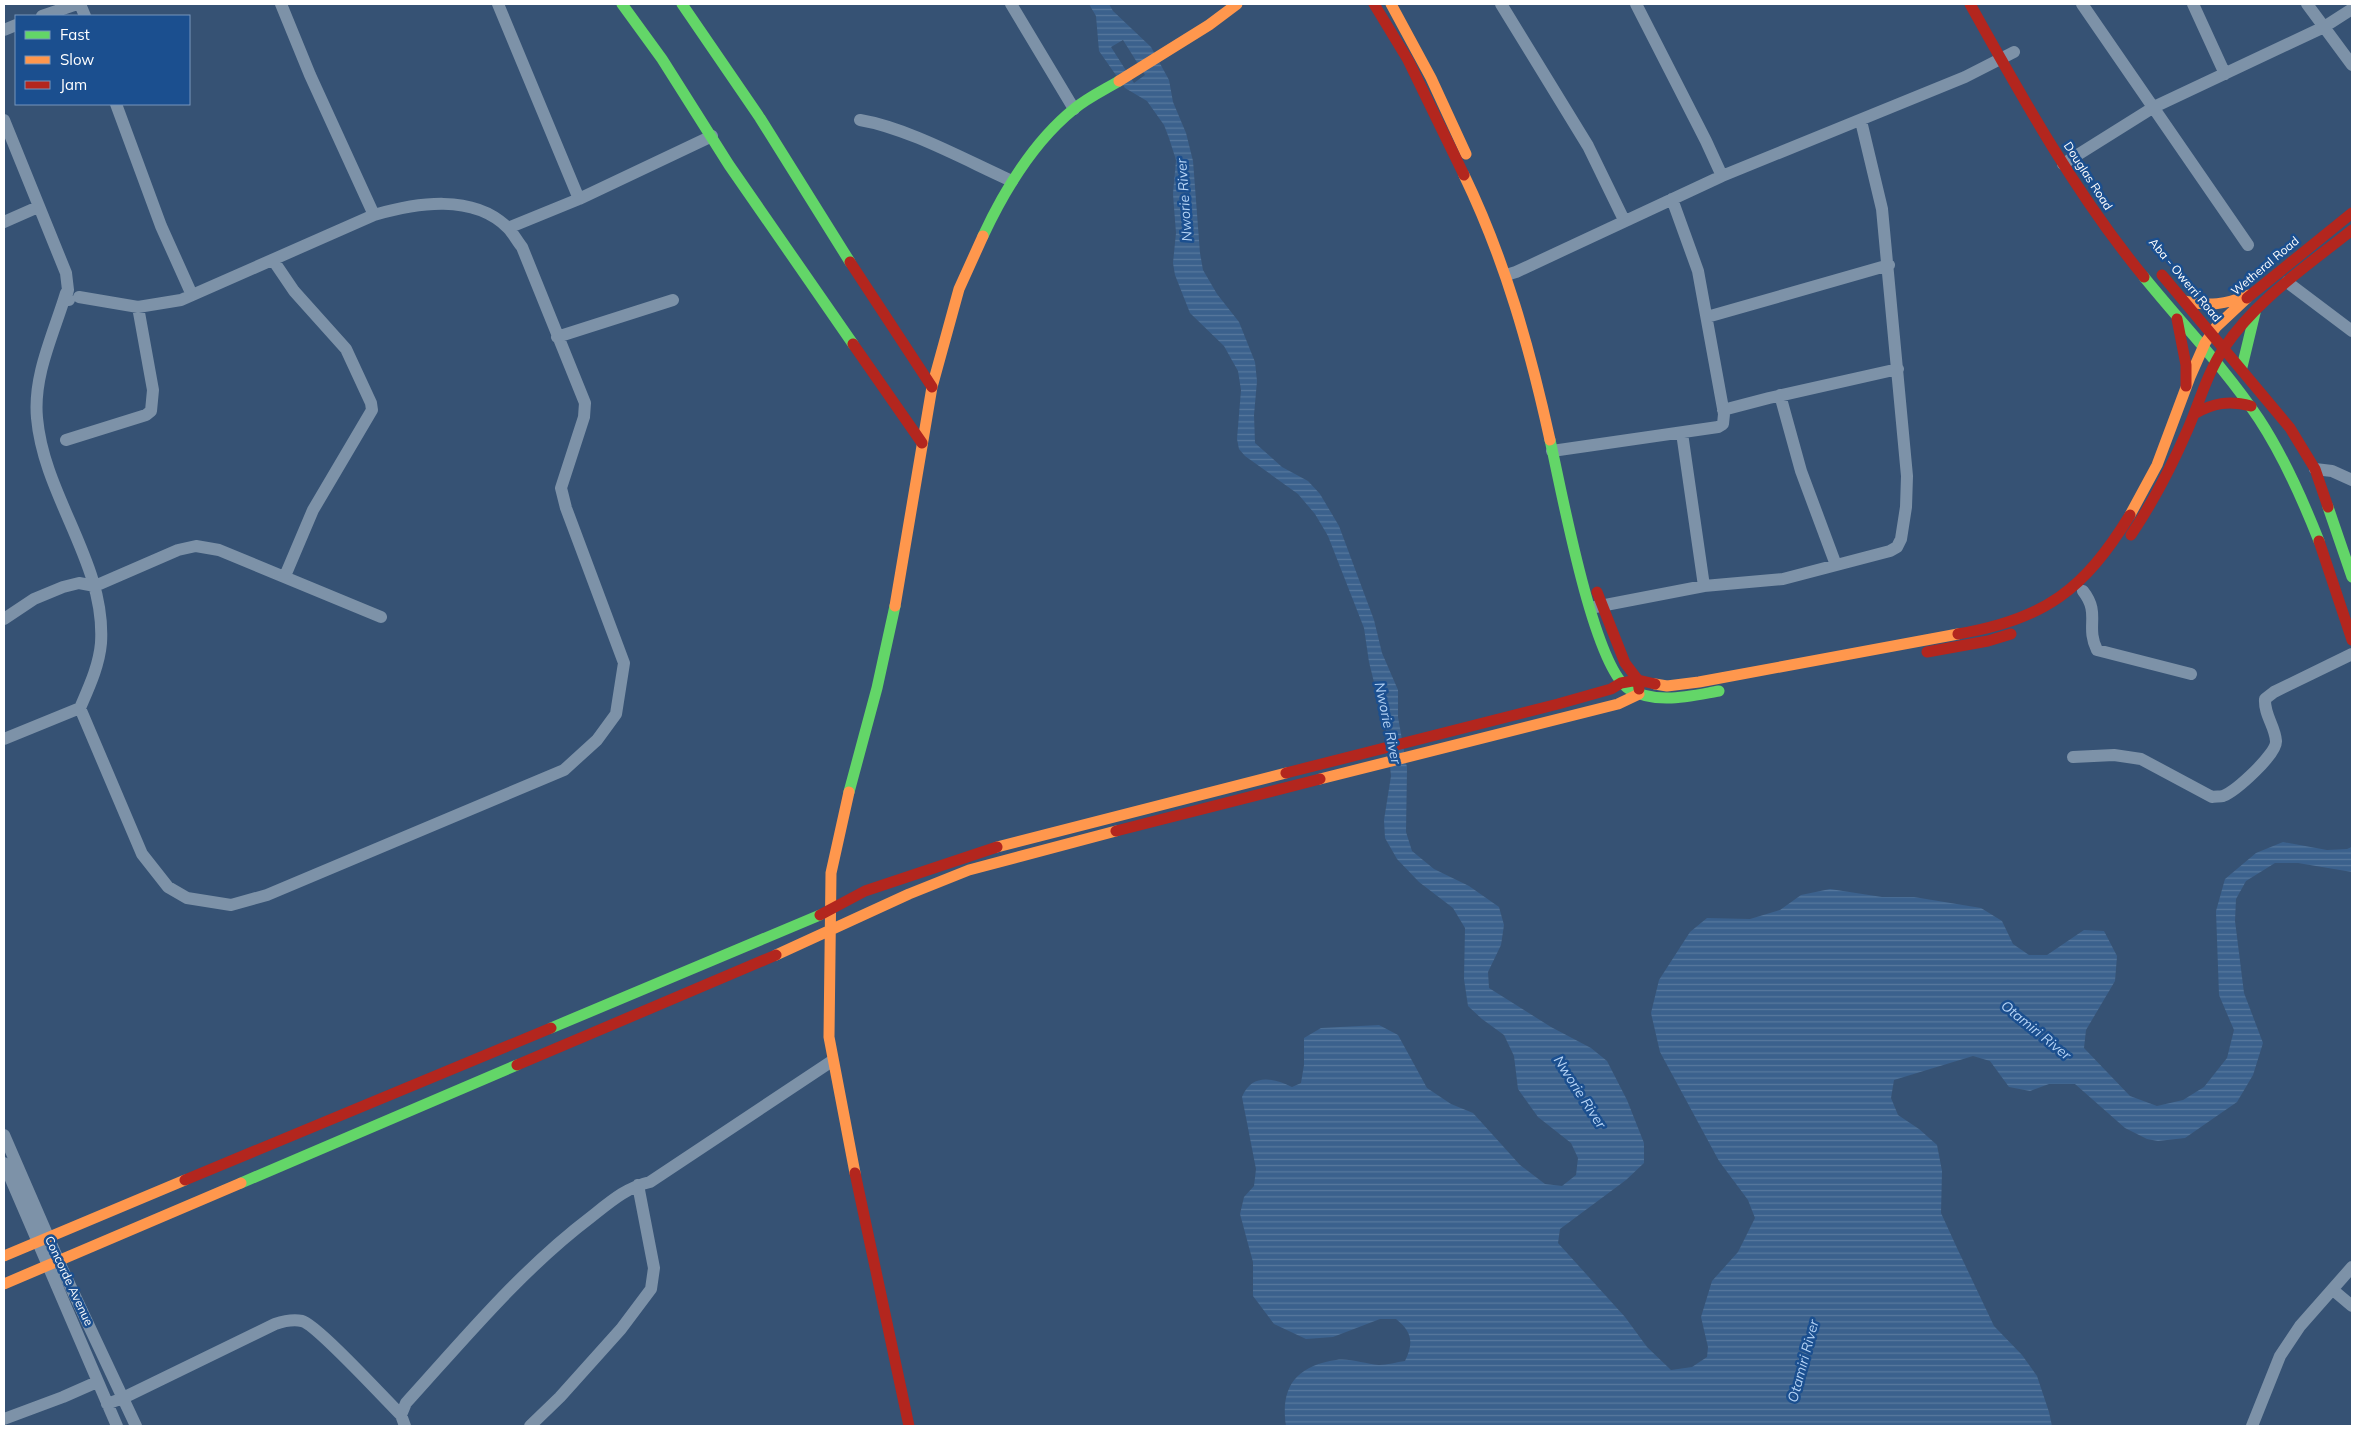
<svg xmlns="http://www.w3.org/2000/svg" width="2356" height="1430" font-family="Mulish,sans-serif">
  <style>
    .water { fill: url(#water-rules); fill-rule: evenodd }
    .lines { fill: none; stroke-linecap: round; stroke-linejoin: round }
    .street { stroke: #7d92a8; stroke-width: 12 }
    .fast { stroke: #63d668; stroke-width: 11 }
    .slow { stroke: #ff974d; stroke-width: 11 }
    .jam { stroke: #b3261e; stroke-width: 11 }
    .labels { text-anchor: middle; stroke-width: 5; stroke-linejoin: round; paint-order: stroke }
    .street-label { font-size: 12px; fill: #fff; stroke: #1b4f8f }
    .water-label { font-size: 14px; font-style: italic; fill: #b5d3f5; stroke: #1b4f8f }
  </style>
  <defs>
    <pattern id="water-rules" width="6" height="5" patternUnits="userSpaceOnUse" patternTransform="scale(1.25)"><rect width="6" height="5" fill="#3b618d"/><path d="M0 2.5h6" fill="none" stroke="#58799e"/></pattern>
  </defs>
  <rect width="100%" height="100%" fill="#365274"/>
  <path class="water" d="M1089 4H1109L1113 11 1151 47 1169 80 1173 102 1186 133 1193 161 1200 253 1203 270 1217 294 1239 322 1255 362 1257 381 1254 415 1255 443 1282 467 1308 481 1320 494 1339 526 1374 620 1382 653 1398 690V717L1407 768 1406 832 1412 851 1434 869 1469 886 1499 907 1504 925 1501 945 1488 972 1489 988 1551 1027 1591 1048 1607 1061 1627 1100 1644 1143V1163L1626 1180 1560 1229 1558 1243 1625 1317 1647 1347 1671 1370 1692 1367 1707 1357 1708 1347 1701 1317 1712 1281 1738 1252 1755 1218 1748 1200 1719 1161 1660 1052 1651 1013 1659 980 1690 932 1707 918 1750 919 1780 910 1801 895 1830 889 1882 897H1914L1981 908 2002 921 2013 944 2029 955H2047L2084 930 2104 931 2117 956 2115 981 2086 1030 2084 1048 2130 1096 2157 1106 2183 1100 2204 1087 2227 1058 2234 1030 2219 995 2216 911 2225 879 2256 853 2283 842 2327 850 2347 849 2352 847V872L2298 863H2275L2246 881 2236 899 2235 921 2244 993 2263 1043 2253 1075 2237 1102 2185 1138 2158 1141 2147 1139 2125 1128 2075 1084H2049L2030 1091 2009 1087 1990 1061 1973 1056 1894 1080 1891 1098 1898 1115 1919 1129 1937 1145 1942 1171 1941 1213 1957 1248 1994 1326 2022 1355 2037 1376 2049 1412 2052 1426H1286C1280 1387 1296 1366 1336 1360 1350 1358 1365 1364 1379 1365 1387 1365 1397 1362 1405 1361 1414 1342 1412 1332 1396 1319H1380L1333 1337 1306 1339 1274 1324 1253 1296V1262L1240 1214 1244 1197 1254 1186 1256 1169 1242 1097C1252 1073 1273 1078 1292 1087L1301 1083 1304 1065V1038L1321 1028 1379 1025 1398 1035 1427 1088 1451 1104 1473 1113 1520 1165 1545 1184 1562 1186 1576 1175 1578 1158 1571 1143 1538 1117 1518 1089 1514 1056 1504 1035 1482 1019 1468 1006 1464 979 1465 928 1453 908 1419 882 1397 859 1385 838 1384 820 1391 776 1387 735 1369 662 1364 628 1328 536 1315 514 1298 494 1245 456 1239 449 1237 439 1241 390 1238 371 1224 346 1190 313 1175 275 1173 263 1176 233 1173 194 1176 160 1169 138 1164 125 1147 101 1125 88 1099 51 1096 16ZM1123 40 1145 75 1134 83 1111 47Z"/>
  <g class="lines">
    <path class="street" d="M80 4 85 16
      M281 4 310 75 374 215
      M498 4 579 199
      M1011 4 1074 109
      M1501 4 1588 146 1624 220
      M1636 4 1706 141 1722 176
      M2082 4 2248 245
      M2193 4 2225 74
      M2307 4 2352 65
      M42 16 77 4
      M4 30 16 25
      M116 104 161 226 192 295
      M4 120 66 273 68 290 66 297 69 300
      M860 120C908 128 967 161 1012 181
      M2063 164 2154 107 2324 27 2352 9
      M4 222 38 207
      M508 228 579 199 712 136
      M273 260 294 291 346 349 371 403 372 410 313 510 285 576
      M1506 275 1516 272 1722 176 1965 77 2014 52
      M2287 282 2352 331
      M79 297 138 307 181 300 374 215C416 203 473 193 508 228 513 233 517 241 522 247L585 403 584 417 561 488 566 508 624 663 616 714 597 740 564 770 267 895 231 905 187 898 168 887 142 854 80 708
      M1707 317 1889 265
      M557 337 673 300
      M1780 395 1801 471 1836 565
      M1723 410 1769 398 1898 369
      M1682 433 1704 586
      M66 440 146 415 151 411 153 390 138 307
      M1552 451 1718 427 1723 424 1724 414 1698 271 1672 199
      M2315 469 2332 471 2352 480
      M2083 591C2101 614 2085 626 2097 650L2191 674
      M1595 607 1704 586 1783 579 1890 551 1897 547 1901 539 1906 507 1907 476 1882 209 1861 121
      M4 619 34 599 63 587 79 583 95 586 178 550 196 546 219 550 381 617
      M4 739 80 708C89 687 99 666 101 643 106 563 44 497 37 418 33 375 54 333 66 293
      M2073 757 2114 755 2141 759 2212 797C2215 796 2220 797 2223 796 2236 791 2277 754 2276 741 2275 726 2264 715 2265 699L2274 692 2352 654
      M4 1135 59 1262 136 1426
      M4 1163 117 1426
      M2333 1290 2352 1306
      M107 1404 123 1398 275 1324C284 1321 292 1319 302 1321 316 1324 386 1400 401 1415
      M4 1419 63 1397 97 1382
      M405 1426 401 1415 406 1403C465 1338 521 1270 591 1217 610 1202 627 1187 650 1182L832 1061
      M530 1426 560 1397 621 1329 651 1289 654 1268 638 1185
      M2252 1426 2280 1356 2300 1326 2352 1267"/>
    <path class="fast" d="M622 4 662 59 729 165 853 344
      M682 4 760 118 850 262
      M983 236C1005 189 1033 142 1074 109 1087 98 1104 90 1119 81
      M2144 277C2182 324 2225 368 2259 419 2284 457 2302 498 2319 541
      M2242 367 2255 313
      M1550 440C1561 487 1593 667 1629 689 1656 705 1690 696 1719 691
      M2328 507 2352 577
      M849 792 877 688 895 606
      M551 1028 820 915
      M241 1183 517 1065"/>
    <path class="slow" d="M1391 4 1431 78 1466 154
      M1119 81 1209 25 1237 4
      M1464 175C1505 260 1530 349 1550 440
      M2185 301C2209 307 2226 304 2249 295
      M2130 515 2157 465 2190 377 2205 343 2216 327 2247 298
      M895 606 932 387 959 289 983 236
      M1655 684 1667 686 1699 682 1958 634
      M1320 779 1618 704 1639 694
      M849 792 831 873 829 1037 855 1173
      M997 847 1286 773
      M776 955 909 894 969 870 1116 831
      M4 1256 185 1180
      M4 1284 241 1183"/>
    <path class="jam" d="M1374 4 1408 60 1464 175
      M1970 4C2023 99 2075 193 2144 277
      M850 262 932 387
      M2162 275 2290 428 2315 469 2328 507
      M2247 298 2352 213
      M2177 319 2186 365V386
      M853 344 922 443
      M2194 414C2213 403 2229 400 2251 406
      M2131 535C2153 502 2171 468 2187 431 2199 404 2207 373 2224 348 2256 300 2307 266 2352 230
      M2319 541 2352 640
      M1597 592 1625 663 1638 680 1639 689
      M1958 634C2045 619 2084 590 2130 515
      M1927 652 1988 641 2011 634
      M1286 773 1558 704 1611 689 1621 683 1638 680 1655 684
      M1116 831 1320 779
      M820 915 865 891 997 847
      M517 1065 776 955
      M855 1173 909 1426
      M185 1180 551 1028"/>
  </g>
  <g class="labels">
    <g class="street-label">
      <text transform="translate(2088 176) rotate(57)" y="4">Douglas Road</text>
      <text transform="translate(2265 266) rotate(-40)" y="4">Wetheral Road</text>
      <text transform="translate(2185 280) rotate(50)" y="4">Aba - Owerri Road</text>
      <text transform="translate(69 1281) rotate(65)" y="4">Concorde Avenue</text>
    </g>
    <g class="water-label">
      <text transform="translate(1184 200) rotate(-94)" y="5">Nworie River</text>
      <text transform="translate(1388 723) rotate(78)" y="5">Nworie River</text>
      <text transform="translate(2036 1030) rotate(39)" y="5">Otamiri River</text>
      <text transform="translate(1580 1092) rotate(57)" y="5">Nworie River</text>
      <text transform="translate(1803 1361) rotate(-75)" y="5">Otamiri River</text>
    </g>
  </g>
  <rect width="2356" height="1430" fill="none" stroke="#ffffff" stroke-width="10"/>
  <rect x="15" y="15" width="175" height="90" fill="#1b4f8f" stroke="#7695bc"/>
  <rect x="25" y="31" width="25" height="8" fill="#63d668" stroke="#7695bc"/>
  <text x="60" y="40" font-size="15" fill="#ffffff">Fast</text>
  <rect x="25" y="56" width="25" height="8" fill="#ff974d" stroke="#7695bc"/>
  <text x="60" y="65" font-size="15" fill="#ffffff">Slow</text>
  <rect x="25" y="81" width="25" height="8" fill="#b3261e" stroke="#7695bc"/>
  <text x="60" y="90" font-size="15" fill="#ffffff">Jam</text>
</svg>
